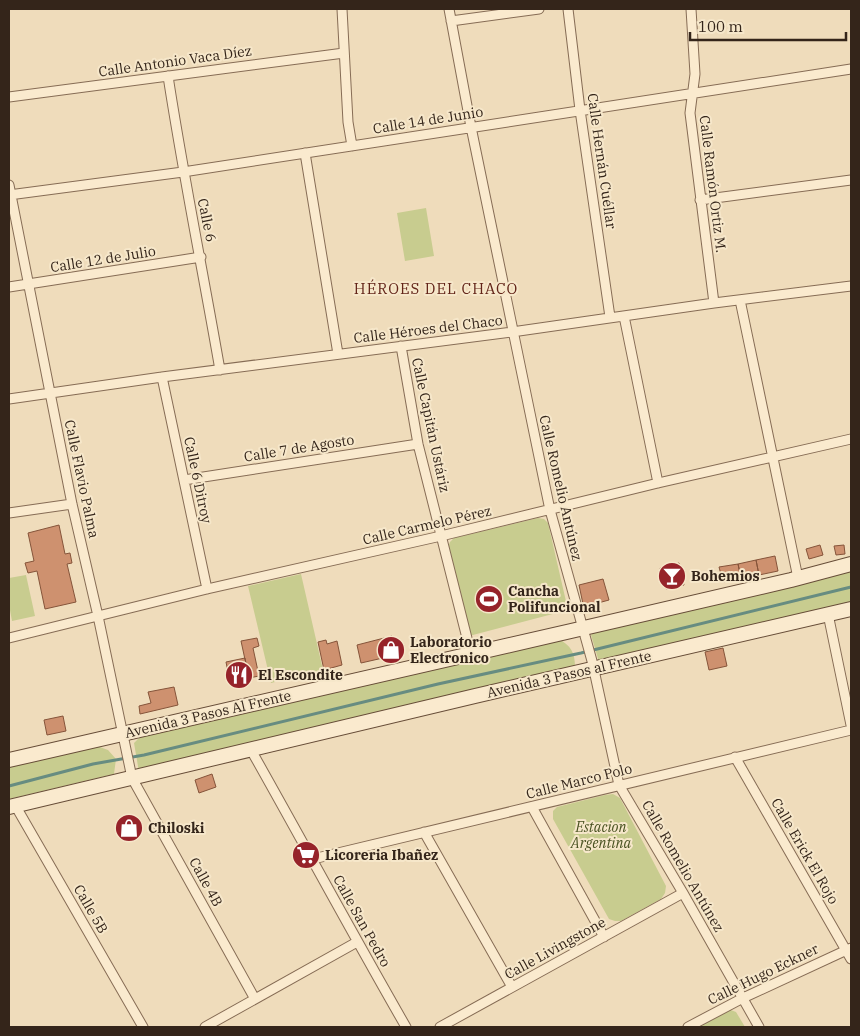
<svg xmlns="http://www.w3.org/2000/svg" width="860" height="1036" font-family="'IBM Plex Serif',serif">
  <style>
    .green { fill: #c8cc8f }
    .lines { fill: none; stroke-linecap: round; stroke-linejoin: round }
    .stream { stroke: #678c81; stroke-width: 3 }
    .building { fill: #ce916f; stroke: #85543a }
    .street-casing { stroke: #866c55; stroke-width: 11 }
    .secondary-casing { stroke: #674d38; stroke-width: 16 }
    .street { stroke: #faeace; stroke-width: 9 }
    .secondary { stroke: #faeace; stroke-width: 14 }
    .labels { text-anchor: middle; stroke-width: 4; stroke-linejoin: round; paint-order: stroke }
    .street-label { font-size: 14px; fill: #34251a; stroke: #f6e7ca }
    .poi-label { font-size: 14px; font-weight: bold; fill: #34251a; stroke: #f6e7ca; text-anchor: start }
    .park-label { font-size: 14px; font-style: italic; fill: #485120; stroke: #f6e7ca }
    .neighbourhood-label { font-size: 15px; letter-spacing: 1px; fill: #622418; stroke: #f6e7ca }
  </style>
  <rect width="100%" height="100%" fill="#efdcbb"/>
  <path class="green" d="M426 208 434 256 405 261 397 213Z
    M538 518 544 519 548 523 568 610 469 636 448 547 450 542 454 538Z
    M851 570V603L599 662 591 635 597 629Z
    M301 574 323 670 271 683 248 586Z
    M26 575 35 616 12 621 9 605V578Z
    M558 639C571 645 575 653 575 667L139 772 134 743 140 737Z
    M97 746 108 750 116 759 114 774 9 799V766Z
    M613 794 620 798 666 886 665 893 661 899 621 921H615L609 919 553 819V811L557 807 605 795Z
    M728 1009 736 1012 745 1027H691Z"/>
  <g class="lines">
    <path class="stream" d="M9 786 93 764 144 755 438 684 581 653 851 587"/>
  </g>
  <path class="building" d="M59 525 65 554 70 553 72 563 67 564 76 602 45 609 37 571 28 573 25 563 34 561 28 533Z
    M820 545 823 555 809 559 806 549Z
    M844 545 845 554 836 555 834 546Z
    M775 556 778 571 759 575 756 560Z
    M756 560 759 575 741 578 738 564Z
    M679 563 684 585 666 589 660 568Z
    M738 564 741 578 723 582 719 567Z
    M603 579 609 600 587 606 583 604 579 585Z
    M392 636 396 655 361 663 357 645Z
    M257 638 259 646 253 648 259 676 249 678 241 641Z
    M326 640 327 644 337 641 342 665 324 670 318 642Z
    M723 648 727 666 709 670 705 652Z
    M245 658 249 678 230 682 226 662Z
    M174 687 178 705 140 714 139 706 151 703 148 692Z
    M63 716 66 731 47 735 44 720Z
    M212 774 216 787 199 793 195 780Z"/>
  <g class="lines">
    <defs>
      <path id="street" d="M342 9 348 122 352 146
        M449 9 471 127 550 510 592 661 619 785 683 893 759 1027
        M568 9 580 110 610 317
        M691 9 695 74 690 113 714 303
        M451 21 539 9
        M168 76C183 174 203 272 220 370
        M9 97 344 53
        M305 153 338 354
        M9 185 72 504 98 616 132 778 255 999
        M9 195 183 172 851 69
        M700 200 851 180
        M9 287 201 257
        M740 300 798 578
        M624 316 658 483
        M401 346 418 444 471 654
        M162 377 207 589
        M9 399 162 377 512 332 714 303 851 286
        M184 480 418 444
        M9 513 72 504
        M828 614 851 725
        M9 638 207 589 441 536 658 483 851 439
        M251 750C303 842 353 935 406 1027
        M735 757 851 959
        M15 805 143 1027
        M532 807 604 937
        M424 832 512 987
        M313 859 851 730
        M205 1027 357 942
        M440 1027 683 893
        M688 1027 743 998 851 948"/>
      <path id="secondary" d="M9 760 571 631 791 580 851 564
        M9 807 475 696 851 609"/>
    </defs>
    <use href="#street" class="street-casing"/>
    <use href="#secondary" class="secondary-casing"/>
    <use href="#street" class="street"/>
    <use href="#secondary" class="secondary"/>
  </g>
  <defs>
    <symbol id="bar-disc" viewBox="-11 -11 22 22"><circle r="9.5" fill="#96232a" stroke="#f6e7ca"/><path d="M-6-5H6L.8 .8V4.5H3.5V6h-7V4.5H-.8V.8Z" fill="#fff"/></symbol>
    <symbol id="stadium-disc" viewBox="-11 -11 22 22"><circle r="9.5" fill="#96232a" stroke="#f6e7ca"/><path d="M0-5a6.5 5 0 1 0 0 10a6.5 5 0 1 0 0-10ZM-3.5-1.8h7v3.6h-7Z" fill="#fff"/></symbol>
    <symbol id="shop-disc" viewBox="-11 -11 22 22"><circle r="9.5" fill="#96232a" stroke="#f6e7ca"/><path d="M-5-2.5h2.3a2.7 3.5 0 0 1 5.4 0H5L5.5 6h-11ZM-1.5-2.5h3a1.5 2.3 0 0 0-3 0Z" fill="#fff"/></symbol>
    <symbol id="restaurant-disc" viewBox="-11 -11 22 22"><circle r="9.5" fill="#96232a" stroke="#f6e7ca"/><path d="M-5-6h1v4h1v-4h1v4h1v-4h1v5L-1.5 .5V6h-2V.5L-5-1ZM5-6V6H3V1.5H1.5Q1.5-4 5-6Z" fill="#fff"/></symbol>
    <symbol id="supermarket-disc" viewBox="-11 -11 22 22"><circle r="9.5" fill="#96232a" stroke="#f6e7ca"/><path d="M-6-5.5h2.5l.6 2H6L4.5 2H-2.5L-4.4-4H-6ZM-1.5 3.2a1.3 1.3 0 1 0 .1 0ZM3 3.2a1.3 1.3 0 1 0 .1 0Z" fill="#fff"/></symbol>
  </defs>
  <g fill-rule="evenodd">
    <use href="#bar-disc" x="656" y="560" width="32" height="32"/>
    <use href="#stadium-disc" x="473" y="583" width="32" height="32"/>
    <use href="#shop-disc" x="375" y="634" width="32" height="32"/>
    <use href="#restaurant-disc" x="223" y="659" width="32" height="32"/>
    <use href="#shop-disc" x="113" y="812" width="32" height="32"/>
    <use href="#supermarket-disc" x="290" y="839" width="32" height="32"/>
  </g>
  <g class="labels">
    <g class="street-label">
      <text transform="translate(175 61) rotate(-8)" y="5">Calle Antonio Vaca Díez</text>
      <text transform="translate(428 120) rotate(-9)" y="5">Calle 14 de Junio</text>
      <text transform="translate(602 161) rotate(82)" y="5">Calle Hernán Cuéllar</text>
      <text transform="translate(713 184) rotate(83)" y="5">Calle Ramón Ortiz M.</text>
      <text transform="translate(207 220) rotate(78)" y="5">Calle 6</text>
      <text transform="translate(103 259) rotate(-9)" y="5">Calle 12 de Julio</text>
      <text transform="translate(428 329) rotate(-7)" y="5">Calle Héroes del Chaco</text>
      <text transform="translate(431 425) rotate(78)" y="5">Calle Capitán Ustáriz</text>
      <text transform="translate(299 448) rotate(-9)" y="5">Calle 7 de Agosto</text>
      <text transform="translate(82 479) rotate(78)" y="5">Calle Flavio Palma</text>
      <text transform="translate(198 480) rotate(78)" y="5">Calle 6 Ditroy</text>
      <text transform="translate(561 488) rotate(77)" y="5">Calle Romelio Antúnez</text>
      <text transform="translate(427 525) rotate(-13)" y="5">Calle Carmelo Pérez</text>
      <text transform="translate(569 674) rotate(-13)" y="5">Avenida 3 Pasos al Frente</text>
      <text transform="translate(208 714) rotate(-13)" y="5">Avenida 3 Pasos Al Frente</text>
      <text transform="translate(579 781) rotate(-14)" y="5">Calle Marco Polo</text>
      <text transform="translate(805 851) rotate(60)" y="5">Calle Erick El Rojo</text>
      <text transform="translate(683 866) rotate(60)" y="5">Calle Romelio Antúnez</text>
      <text transform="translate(206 882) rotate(61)" y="5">Calle 4B</text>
      <text transform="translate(91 909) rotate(60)" y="5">Calle 5B</text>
      <text transform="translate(362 921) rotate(61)" y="5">Calle San Pedro</text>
      <text transform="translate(555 948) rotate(-29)" y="5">Calle Livingstone</text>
      <text transform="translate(763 974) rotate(-26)" y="5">Calle Hugo Eckner</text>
    </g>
    <g class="poi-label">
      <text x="691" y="581">Bohemios</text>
      <text x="508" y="596">Cancha<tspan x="508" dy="16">Polifuncional</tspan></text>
      <text x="410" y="647">Laboratorio<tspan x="410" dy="16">Electronico</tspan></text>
      <text x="258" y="680">El Escondite</text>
      <text x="148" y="833">Chiloski</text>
      <text x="325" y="860">Licoreria Ibañez</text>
    </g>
    <g class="park-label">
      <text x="601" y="832">Estacion<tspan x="601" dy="16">Argentina</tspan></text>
    </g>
    <g class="neighbourhood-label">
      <text x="436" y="294">HÉROES DEL CHACO</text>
    </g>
  </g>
  <rect width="860" height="1036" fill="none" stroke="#34251a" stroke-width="20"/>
  <path d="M690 32v8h156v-8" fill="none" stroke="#34251a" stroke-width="2.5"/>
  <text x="698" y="32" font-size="15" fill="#34251a" stroke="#f6e7ca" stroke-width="4" paint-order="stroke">100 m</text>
</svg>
